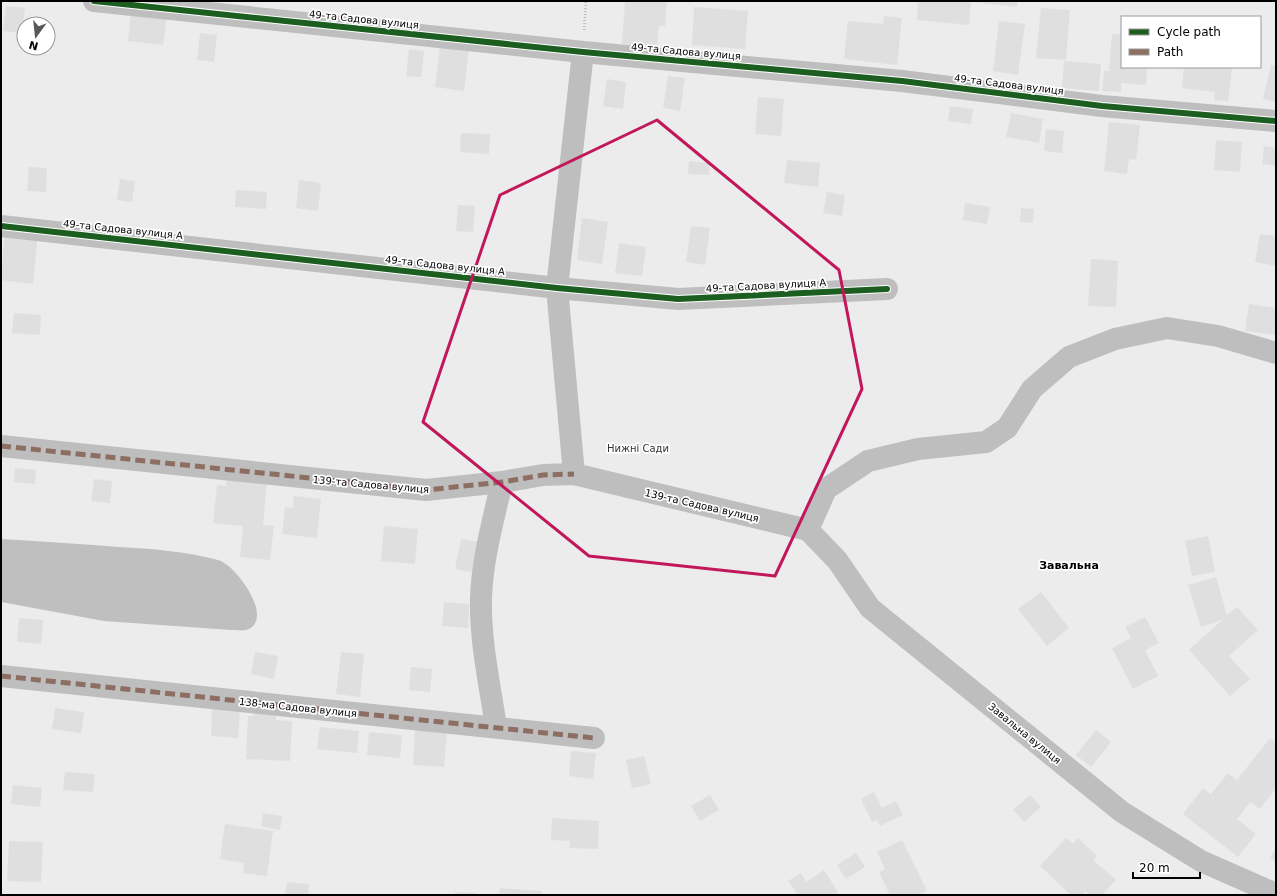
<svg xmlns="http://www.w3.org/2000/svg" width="1277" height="896" font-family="'DejaVu Sans',sans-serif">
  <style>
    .green { fill: #ececec; fill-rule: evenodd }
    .water { fill: #bfbfbf }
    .building { fill: #dfdfdf }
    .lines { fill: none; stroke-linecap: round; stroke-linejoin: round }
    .path { stroke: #b9b9b9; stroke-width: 2.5; stroke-dasharray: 1 2; stroke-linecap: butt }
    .street { stroke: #bebebe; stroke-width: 22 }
    .quiet { stroke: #8d6e63; stroke-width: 5; stroke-dasharray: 10 5; stroke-linecap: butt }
    .cycleway-casing { stroke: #fff; stroke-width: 8 }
    .cycleway { stroke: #1b5e20; stroke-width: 6 }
    .marked { fill: none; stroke: #c2185b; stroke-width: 3; stroke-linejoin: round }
    .labels { text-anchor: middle; stroke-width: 3.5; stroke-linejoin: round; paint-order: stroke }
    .street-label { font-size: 10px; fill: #000; stroke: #fff }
    .park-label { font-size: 10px; fill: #333; stroke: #fff }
    .neighbourhood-label { font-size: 11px; font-weight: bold; fill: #000; stroke: #fff }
  </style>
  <rect width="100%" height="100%" fill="#fff"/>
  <path class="green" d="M1 1H1276V895H1ZM1122 17H1260V67H1122ZM24 24H48V48H24Z"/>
  <path class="water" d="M1 539C40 541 80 544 119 547 152 549 185 551 218 560 237 565 276 621 246 630 242 631 235 630 231 630L104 621 1 602Z"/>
  <path class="building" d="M625 1H667L665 26H659L657 47 622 44Z
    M918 1H1017V7L971 2 969 25 917 20Z
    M6 6 25 8 22 33 3 31Z
    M694 7 748 11 745 49 692 45Z
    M1041 8 1070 10 1066 60 1036 58Z
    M131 13 167 16 163 45 128 41Z
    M884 16 902 18 897 65 844 59 848 21 883 24Z
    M999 21 1025 24 1018 75 993 71Z
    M200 33 217 35 214 62 197 60Z
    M1112 34 1122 35V67H1147L1146 85 1121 83V92L1102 91 1104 71H1109Z
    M440 47 469 50 464 91 435 87Z
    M409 49 424 51 421 77 406 76Z
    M1064 61 1101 64 1099 91 1062 88Z
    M1271 65 1276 66V102L1263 99Z
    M1184 67H1232L1228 101 1214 100 1215 92 1182 88Z
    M668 76 685 78 680 111 663 108Z
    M607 79 626 82 623 109 603 106Z
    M758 97 784 99 781 136 755 134Z
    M950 106 973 109 971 124 948 121Z
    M1011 113 1043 119 1039 143 1006 137Z
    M1109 122 1140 125 1136 160 1129 159 1127 174 1104 171Z
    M1046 129 1064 131 1062 153 1044 151Z
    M461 133 490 134 489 154 460 152Z
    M1216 140 1242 142 1240 172 1214 170Z
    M1264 146 1276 148V166L1262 164Z
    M787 160 820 163 818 187 784 183Z
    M689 161 710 163 709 175 688 174Z
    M29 167 47 168 46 192 27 191Z
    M120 179 135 181 132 202 117 200Z
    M299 180 321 183 318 211 296 208Z
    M236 190 267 192 266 209 235 207Z
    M827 192 845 195 842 216 823 213Z
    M965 203 990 207 987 224 963 220Z
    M458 205 475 206 473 232 456 231Z
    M1021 208 1034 209 1033 223 1020 222Z
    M582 218 608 222 602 264 577 260Z
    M691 226 710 228 705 265 686 262Z
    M5 230 38 233 33 284 1 280Z
    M1260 234 1276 236V266L1255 262Z
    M619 243 646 247 642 276 615 273Z
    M1091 259 1118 261 1116 307 1088 306Z
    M1249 304 1276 308V335L1245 331Z
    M14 313 41 315 40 335 12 333Z
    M15 468 36 470 35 484 14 482Z
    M227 478 267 481 263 525 274 526 270 560 240 557 243 526 213 523 217 485 226 486Z
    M94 479 112 481 110 503 91 501Z
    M294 496 321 499 317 538 282 534 285 507 293 508Z
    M384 526 418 529 415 564 381 561Z
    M1208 536 1215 572 1192 576 1185 541Z
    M461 539 481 542 475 573 455 569Z
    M1216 577 1227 615 1237 607 1258 630 1229 656 1250 679 1230 696 1189 650 1222 620 1201 627 1188 585Z
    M1041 592 1069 628 1047 646 1018 609Z
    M444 602 469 604 468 628 442 626Z
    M1145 617 1159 643 1145 650 1158 676 1133 689 1112 648 1131 638 1125 627Z
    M19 618 43 620 41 644 17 642Z
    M255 652 278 656 274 679 251 674Z
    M341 652 364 654 360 697 336 694Z
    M411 667 432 669 430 692 409 690Z
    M55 708 84 712 81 733 52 729Z
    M212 709 240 710 238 738 211 736Z
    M254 710 276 711V720L292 721 290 761 246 759 248 716H254Z
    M320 727 359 731 357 753 317 749Z
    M415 730 447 733 444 767 413 765Z
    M1096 730 1111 742 1091 767 1076 755Z
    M369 732 402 735 400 758 367 755Z
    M1270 738 1276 743V788L1260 809 1250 802 1237 819 1256 834 1238 857 1183 814 1203 788 1211 794 1228 773 1237 780Z
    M571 751 596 753 593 779 569 776Z
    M644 756 651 784 632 788 626 760Z
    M65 772 95 774 93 792 63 790Z
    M13 785 42 788 40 807 11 804Z
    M874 792 882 808 896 801 903 815 880 826 877 820 872 822 861 799Z
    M710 795 719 810 700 821 691 806Z
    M1030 795 1041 807 1024 822 1013 810Z
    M263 813 282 816 280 830 261 826Z
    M552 818 599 821 598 849 569 848 570 841 551 840Z
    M225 824 273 831 267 876 243 873 244 863 220 859Z
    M1066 838 1073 844 1078 838 1097 856 1093 860 1116 880 1102 895H1090L1085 891 1082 895H1071L1040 866Z
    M902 840 927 891 918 895H890L879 872 885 869 877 852Z
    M9 841 43 842 41 882 7 881Z
    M1276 848V862L1270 858Z
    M856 853 865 867 846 879 837 865Z
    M824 870 838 892 834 895H798L788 881 801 873 806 882Z
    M287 882 309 884 308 895H285Z
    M500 888 541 891V895H499Z
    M455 892 476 893V895H455Z"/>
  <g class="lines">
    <path class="path" d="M584 30 586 1"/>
    <path class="street" d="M94 1 583 52 902 81 1102 106 1276 121
      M1 226 557 288 678 299 887 289
      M1 446 426 490 502 482 543 475 574 474 808 530
      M574 474 557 288 583 52
      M808 530 837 560 870 608 1122 812 1201 861 1276 894
      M808 530 826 489 868 461 918 449 986 442 1007 428 1032 389 1069 357 1115 339 1167 328 1218 336 1276 353
      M1 676 594 738
      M496 727C490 685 480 642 481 599 482 560 493 521 502 482"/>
    <path class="quiet" d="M1 446 426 490 502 482 543 475 574 474
      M1 676 594 738"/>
    <defs>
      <path id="cycleway" d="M94 1 583 52 902 81 1102 106 1276 121
        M1 226 557 288 678 299 887 289"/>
    </defs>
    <use href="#cycleway" class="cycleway-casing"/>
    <use href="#cycleway" class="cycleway"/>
  </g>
  <path class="marked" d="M657 120 839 270 862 389 775 576 589 556 423 422 500 195Z"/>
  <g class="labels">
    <g class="street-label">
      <text transform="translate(364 19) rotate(6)" y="4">49-та Садова вулиця</text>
      <text transform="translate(686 51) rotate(5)" y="4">49-та Садова вулиця</text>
      <text transform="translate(1009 84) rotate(7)" y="4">49-та Садова вулиця</text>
      <text transform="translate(123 229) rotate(6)" y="4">49-та Садова вулиця А</text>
      <text transform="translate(445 265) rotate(6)" y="4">49-та Садова вулиця А</text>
      <text transform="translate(766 285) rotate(-3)" y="4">49-та Садова вулиця А</text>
      <text transform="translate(371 484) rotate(5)" y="4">139-та Садова вулиця</text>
      <text transform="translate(702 505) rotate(13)" y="4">139-та Садова вулиця</text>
      <text transform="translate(298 707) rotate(6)" y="4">138-ма Садова вулиця</text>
      <text transform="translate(1025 733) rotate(39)" y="4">Завальна вулиця</text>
    </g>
    <g class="park-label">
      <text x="638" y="452">Нижні Сади</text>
    </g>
    <g class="neighbourhood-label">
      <text x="1069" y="569">Завальна</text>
    </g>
  </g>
  <rect width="1277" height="896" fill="none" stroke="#000000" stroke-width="4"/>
  <rect x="1121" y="16" width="140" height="52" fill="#ffffff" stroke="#999999"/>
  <rect x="1129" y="29" width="20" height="6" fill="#1b5e20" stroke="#999999"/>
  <text x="1157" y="36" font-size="12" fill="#000000">Cycle path</text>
  <rect x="1129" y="49" width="20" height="6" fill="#8d6e63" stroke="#999999"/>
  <text x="1157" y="56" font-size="12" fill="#000000">Path</text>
  <g transform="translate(36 36) rotate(195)"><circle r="19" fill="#ffffff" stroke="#999999"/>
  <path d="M0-3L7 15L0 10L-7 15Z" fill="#595959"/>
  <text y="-6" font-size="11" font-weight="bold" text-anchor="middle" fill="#000000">N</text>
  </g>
  <path d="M1133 872v6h67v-6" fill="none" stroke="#000000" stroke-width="2"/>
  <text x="1139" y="872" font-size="12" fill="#000000" stroke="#ffffff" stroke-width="3" paint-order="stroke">20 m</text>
</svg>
